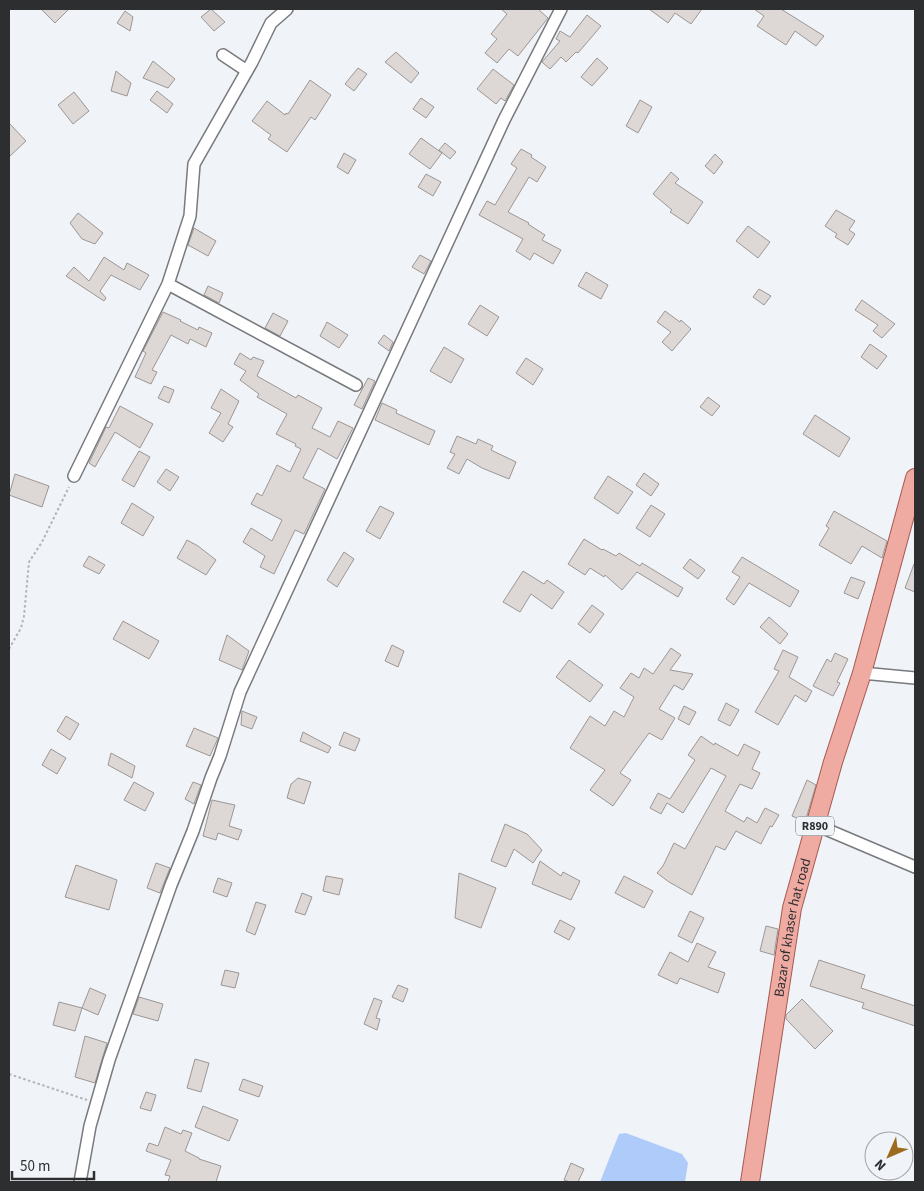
<svg xmlns="http://www.w3.org/2000/svg" width="924" height="1191" font-family="'Source Sans 3',sans-serif">
  <style>
    .water { fill: #aecbf9 }
    .building { fill: #ddd8d6; stroke: #9c9795 }
    .lines { fill: none; stroke-linecap: round; stroke-linejoin: round }
    .street-casing { stroke: #787a7e; stroke-width: 14 }
    .primary-casing { stroke: #a55a52; stroke-width: 20 }
    .path { stroke: #b1b4b7; stroke-width: 2; stroke-dasharray: 2.5 2.5; stroke-linecap: butt }
    .street { stroke: #fff; stroke-width: 11 }
    .primary { stroke: #efaaa2; stroke-width: 18 }
    .labels { text-anchor: middle; stroke-width: 4.5; stroke-linejoin: round; paint-order: stroke }
    .shield { fill: #f0f3f7; stroke: #68696c; stroke-width: 1 }
    .shield-label { font-size: 12px; font-weight: bold; fill: #2d2e30 }
    .street-label { font-size: 14px; fill: #2d2e30; stroke: #f0f3f7 }
  </style>
  <rect width="100%" height="100%" fill="#f0f3f7"/>
  <path class="water" d="M626 1133 682 1154 688 1163 685 1182H600L619 1134Z"/>
  <path class="building" d="M41 9H69L55 23Z
    M211 9 225 22 214 31 201 17Z
    M501 9H538L548 18 518 56 509 49 497 63 485 53 497 39 491 34 507 14Z
    M649 9H702L691 24 675 13 668 23Z
    M754 9H781L824 36 816 46 795 31 786 45 757 26 764 16Z
    M125 11 133 17 130 31 117 23Z
    M587 15 601 26 578 53 576 52 566 62 561 57 550 69 542 62 560 41 556 39 560 31 570 37Z
    M396 52 419 73 411 83 385 62Z
    M597 58 608 68 592 86 581 77Z
    M153 61 175 79 168 88 143 78Z
    M358 68 367 74 354 91 345 84Z
    M493 69 514 85 505 101 501 98 496 104 477 89Z
    M116 71 131 83 127 96 111 91Z
    M310 80 331 95 315 120 311 117 287 152 268 139 271 135 252 121 267 101 285 115 286 113 288 114Z
    M157 91 173 104 167 113 150 100Z
    M74 92 89 111 73 124 58 105Z
    M421 98 434 107 426 118 413 109Z
    M640 100 652 107 638 133 626 126Z
    M9 123 26 141 9 157Z
    M421 138 442 153 430 169 409 154Z
    M445 143 456 152 450 159 439 150Z
    M521 149 532 155 531 157 546 167 537 182 529 177 508 212 529 223 528 224 545 235 542 240 561 250 553 264 534 253 530 260 516 251 523 239 479 215 487 201 495 205 517 168 511 164Z
    M344 153 356 160 348 174 337 167Z
    M715 154 723 162 714 174 705 166Z
    M671 172 679 179 675 183 703 202 688 224 670 212 672 210 653 194Z
    M426 174 441 182 433 196 418 187Z
    M836 210 855 221 849 230 855 234 848 245 835 237 837 234 825 226Z
    M78 213 103 233 95 244 82 239 70 223Z
    M748 226 770 242 758 258 736 241Z
    M194 228 216 241 208 256 188 245Z
    M420 255 431 261 424 274 412 267Z
    M104 257 124 270 127 263 149 275 140 290 111 275 100 291 106 298 104 301 66 276 74 267 89 281Z
    M586 272 608 285 601 299 578 286Z
    M208 286 223 293 219 303 204 295Z
    M759 289 771 296 764 305 753 297Z
    M862 300 895 324 882 338 873 331 878 325 855 310Z
    M480 305 499 317 487 336 468 324Z
    M665 311 680 322 681 320 691 329 672 351 662 342 671 332 657 322Z
    M163 312 181 320 180 321 198 330 199 327 212 333 206 347 190 339 188 344 171 335 152 370 157 372 151 384 135 377 146 353 143 351Z
    M273 313 288 321 280 336 265 328Z
    M327 322 348 335 339 348 320 336Z
    M384 335 393 342 389 351 378 343Z
    M870 344 887 356 877 369 861 357Z
    M444 347 464 359 451 383 430 371Z
    M240 353 251 360 253 357 264 361 257 376 296 398 298 395 322 408 312 428 330 437 338 421 353 428 337 459 318 448 303 478 325 489 304 534 295 530 274 574 260 567 265 556 243 542 251 528 272 541 282 520 251 504 257 493 262 496 277 465 290 472 301 449 295 446 296 444 276 434 287 414 257 397 259 394 240 380 246 371 234 364Z
    M526 358 543 369 533 385 516 373Z
    M368 378 375 381 362 409 354 405Z
    M164 386 174 390 169 403 158 398Z
    M221 389 239 401 228 424 233 427 223 442 209 433 221 413 211 408Z
    M708 397 720 406 712 416 700 407Z
    M382 403 397 410 396 413 435 431 429 445 375 420Z
    M120 406 153 424 140 448 115 432 95 467 89 463 106 427 109 428Z
    M815 415 850 438 839 457 803 434Z
    M457 436 476 444 478 439 493 446 491 450 516 462 509 479 482 468 467 459 459 474 447 468 455 454 450 452Z
    M139 451 150 457 134 487 122 480Z
    M166 469 179 477 170 491 157 482Z
    M644 473 659 484 651 496 636 485Z
    M15 474 49 486 42 507 9 495Z
    M608 476 633 492 618 514 594 498Z
    M132 503 154 517 143 536 121 523Z
    M651 505 665 514 650 537 636 528Z
    M380 506 394 513 380 539 366 531Z
    M834 511 887 541 882 558 862 546 851 564 819 545 829 528 826 526Z
    M584 539 602 550 603 549 616 556 619 553 640 566 642 563 683 588 678 597 637 572 622 590 605 575 604 577 590 568 585 575 568 564Z
    M187 540 198 546 216 560 206 575 177 558Z
    M344 552 354 559 337 587 327 580Z
    M89 556 105 565 99 574 83 566Z
    M742 557 799 591 790 607 749 583 734 605 726 599 740 577 732 572Z
    M690 559 705 570 698 579 683 568Z
    M914 564H915V592L905 588Z
    M523 571 544 584 547 580 564 592 552 609 531 594 520 612 503 602Z
    M851 577 865 582 858 599 844 593Z
    M592 605 604 614 590 633 578 624Z
    M769 617 788 634 780 644 760 627Z
    M123 621 159 641 149 659 113 639Z
    M227 635 249 651 242 670 219 660Z
    M392 645 404 651 398 667 385 661Z
    M671 648 681 655 670 670 693 674 683 690 674 685 659 709 675 718 662 740 649 733 620 773 631 780 613 806 590 790 605 770 570 748 590 716 605 726 614 711 624 717 634 697 620 688 631 673 639 678 644 668 653 674Z
    M783 650 798 657 789 677 812 691 806 702 795 695 778 725 755 712 779 671 774 669Z
    M835 653 848 659 837 682 840 683 833 696 813 686 827 659 831 662Z
    M569 660 603 685 590 702 556 677Z
    M726 703 739 710 730 726 718 720Z
    M684 706 696 712 689 725 678 719Z
    M242 711 257 717 252 729 241 725Z
    M66 716 79 724 70 740 57 731Z
    M194 728 218 738 210 756 186 746Z
    M303 732 331 747 328 753 300 741Z
    M344 732 360 739 355 751 339 745Z
    M701 736 714 745 715 743 738 756 744 744 760 752 752 769 760 773 752 789 740 784 725 811 744 822 747 817 757 823 765 808 779 815 772 827 770 826 761 844 736 831 725 850 716 846 692 895 669 882 657 873 663 866 674 843 685 849 726 776 711 768 683 813 667 803 661 814 650 808 658 793 670 799 695 760 688 755Z
    M51 749 66 758 57 774 42 765Z
    M111 753 135 766 132 778 108 765Z
    M298 778 311 782 304 804 287 798 291 784Z
    M807 780 816 785 805 822 792 816Z
    M134 782 154 793 145 811 124 800Z
    M193 782 201 785 194 804 185 799Z
    M212 800 235 805 229 826 242 830 238 840 218 833 216 840 203 836Z
    M505 824 527 834 542 850 533 863 514 849 506 867 491 861Z
    M540 861 561 876 563 872 580 881 571 900 532 884Z
    M156 863 170 868 160 893 147 888Z
    M76 865 117 880 109 910 65 897Z
    M459 873 496 888 481 928 455 918Z
    M326 876 343 879 339 895 323 891Z
    M624 876 653 891 644 908 615 893Z
    M218 878 232 883 227 897 213 892Z
    M302 893 312 897 305 915 295 912Z
    M256 902 266 905 255 935 246 931Z
    M690 911 704 918 692 943 678 936Z
    M560 920 575 928 569 940 554 932Z
    M766 926 778 929 774 955 760 951Z
    M697 943 716 952 708 967 725 973 718 993 680 978 677 984 658 975 670 952 688 962Z
    M819 960 865 975 861 988 915 1006V1026L862 1008 864 1003 810 986Z
    M225 970 239 973 235 988 221 985Z
    M398 985 408 989 403 1002 392 997Z
    M90 988 106 995 98 1015 82 1008Z
    M139 997 163 1004 158 1021 133 1014Z
    M374 998 382 1001 376 1018 380 1019 377 1030 364 1024Z
    M802 999 833 1031 815 1049 786 1019V1015Z
    M59 1002 82 1008 75 1031 53 1025Z
    M85 1036 107 1043 95 1083 75 1077Z
    M195 1059 209 1063 201 1092 187 1088Z
    M243 1079 263 1086 259 1097 239 1090Z
    M146 1092 156 1095 151 1111 140 1108Z
    M203 1106 238 1120 229 1141 195 1127Z
    M165 1127 181 1134 183 1130 192 1133 185 1151 199 1158V1159L221 1166 216 1182H168L170 1176 165 1175 171 1160 146 1151 149 1143 158 1146Z
    M571 1163 584 1169 578 1182H570L564 1180Z"/>
  <g class="lines">
    <defs>
      <path id="street" d="M223 55 247 71
        M168 284 356 385
        M74 476 168 284 190 216 194 164 252 62 271 23 287 9
        M862 673 915 678
        M816 825 915 867
        M80 1182 90 1126 109 1060 171 885 193 831 211 778 220 756 240 692 504 120 561 9"/>
      <g id="primary">
        <path id="s1" d="M750 1182 792 908 833 762 862 673 915 478"/>
      </g>
    </defs>
    <use href="#street" class="street-casing"/>
    <use href="#primary" class="primary-casing"/>
    <path class="path" d="M9 649 21 628 24 616 29 562 42 542 69 487
      M9 1074 87 1100"/>
    <use href="#street" class="street"/>
    <use href="#primary" class="primary"/>
  </g>
  <g class="labels">
    <rect class="shield" x="796" y="816.5" width="38" height="19" rx="4"/>
    <g class="shield-label">
      <text x="815" y="830">R890</text>
    </g>
    <g class="street-label">
      <text dy="5" stroke="none"><textPath href="#s1" startOffset="258">Bazar of khaser hat road</textPath></text>
    </g>
  </g>
  <rect width="924" height="1191" fill="none" stroke="#2d2e30" stroke-width="20"/>
  <g transform="translate(889 1156) rotate(225)"><circle r="24" fill="#f0f3f7" stroke="#a2a4a7"/>
  <path d="M0-4L9 19L0 12L-9 19Z" fill="#9d6b20"/>
  <text y="-8" font-size="14" font-weight="bold" text-anchor="middle" fill="#2d2e30">N</text>
  </g>
  <path d="M12 1171v8h82v-8" fill="none" stroke="#2d2e30" stroke-width="2.5"/>
  <text x="20" y="1171" font-size="15" fill="#2d2e30" stroke="#f0f3f7" stroke-width="4" paint-order="stroke">50 m</text>
</svg>
